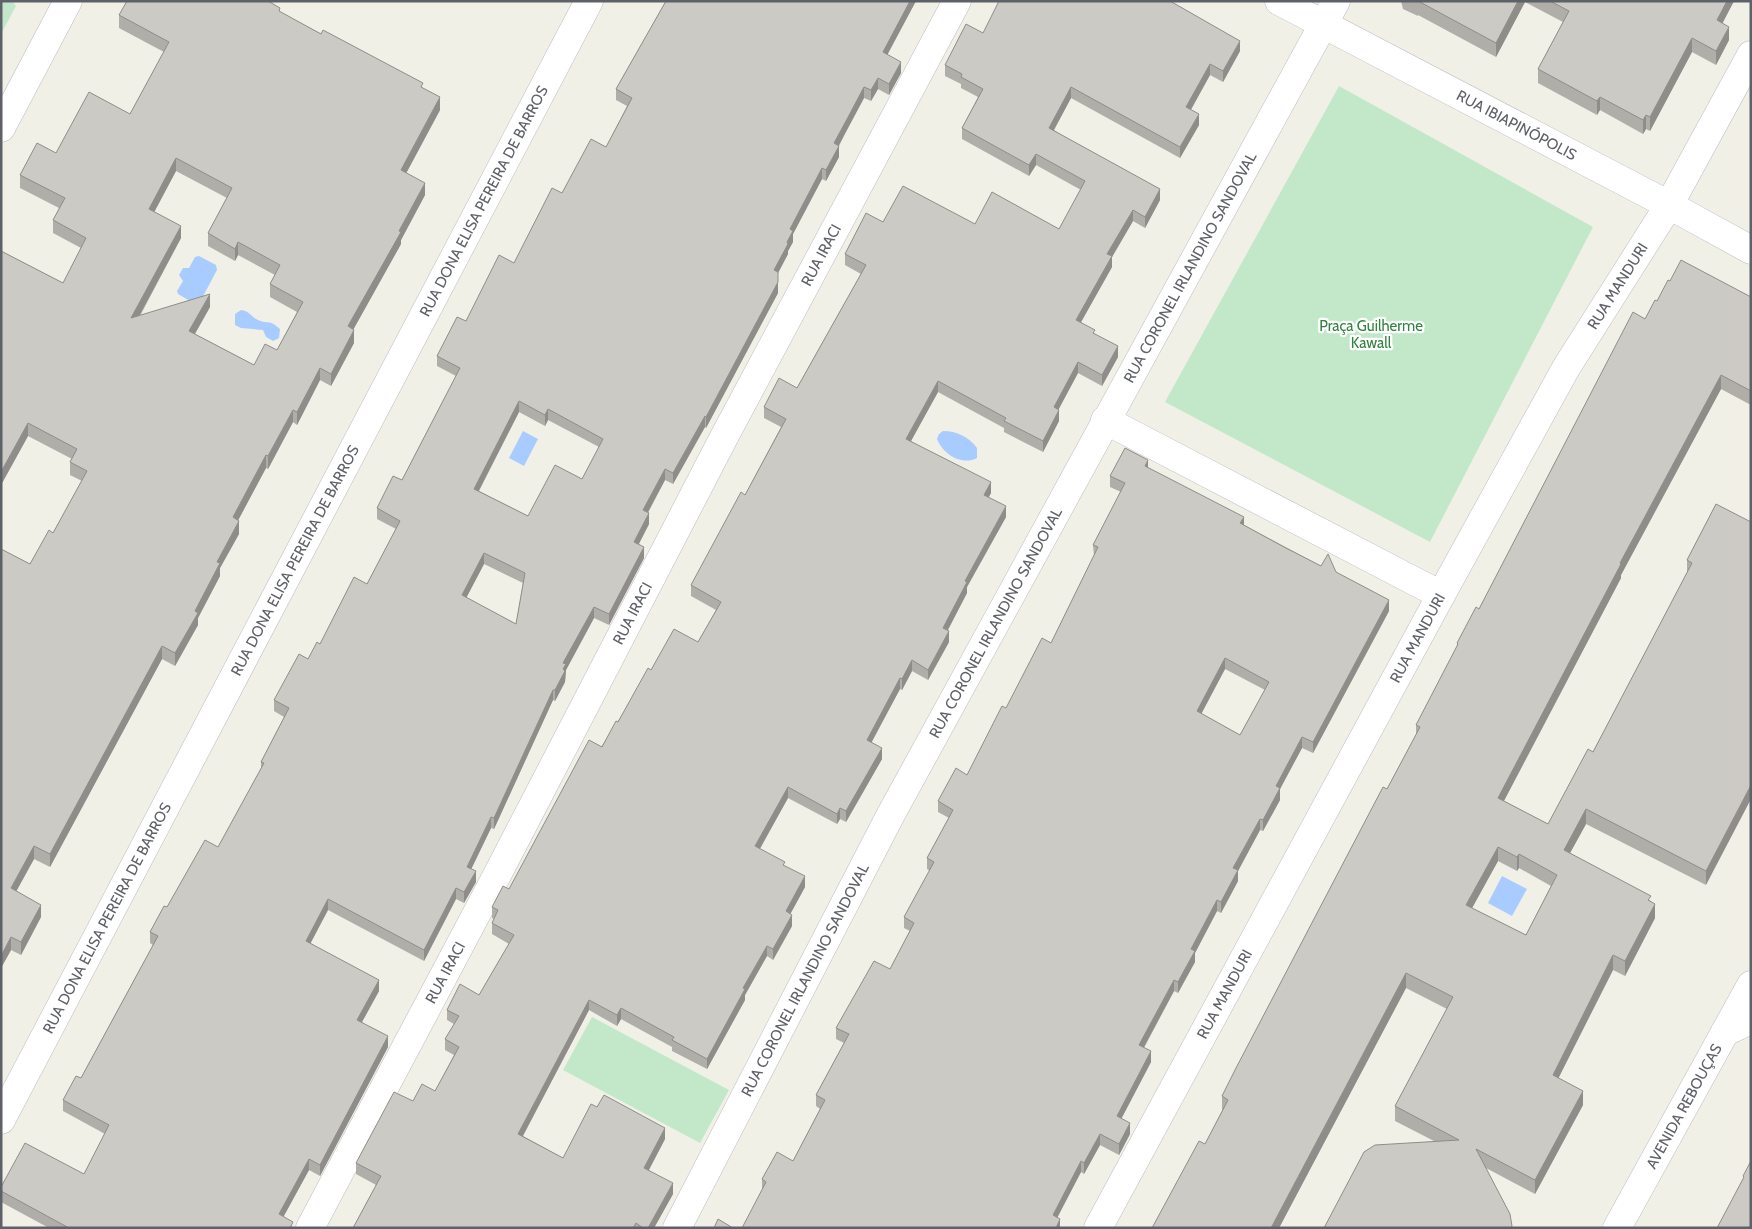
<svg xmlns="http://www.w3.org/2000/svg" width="1752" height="1229" font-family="Cabin,sans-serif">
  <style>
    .green { fill: #c3e8c9 }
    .water { fill: #a8ccff }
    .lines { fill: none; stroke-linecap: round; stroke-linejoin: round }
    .minor-casing { stroke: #bbbdc2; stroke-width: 29 }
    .tertiary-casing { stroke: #bbbdc2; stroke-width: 29 }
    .minor { stroke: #fff; stroke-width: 28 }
    .tertiary { stroke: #fff; stroke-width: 28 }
    .wall { fill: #afaea9; fill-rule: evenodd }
    .shaded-wall { fill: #8f8d89 }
    .building { fill: #cccac4; stroke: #8f8d89; fill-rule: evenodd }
    .labels { text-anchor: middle; stroke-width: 4.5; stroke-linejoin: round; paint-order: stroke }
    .street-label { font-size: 15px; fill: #5e6167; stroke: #fff }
    .park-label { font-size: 15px; fill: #328242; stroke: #fff }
  </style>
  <rect width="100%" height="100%" fill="#f1f0e7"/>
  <path class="green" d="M1 1H12L16 6 1 34Z
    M1339 86 1593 227 1430 542 1165 402Z
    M592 1017 729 1090 700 1143 563 1070Z"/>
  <path class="water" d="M199 256 216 265 217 270 200 302 195 304 178 294 177 291 183 281 179 275 183 268H189L195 257Z
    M241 310C250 311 251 317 258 320 268 325 268 318 280 329L279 338 273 341 266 337 263 330 241 328 235 325V314Z
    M523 431 538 439 524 466 509 458Z
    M943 431C957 431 969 437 977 448V458C961 466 943 454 937 439L939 434Z
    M1502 876 1527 889 1512 916 1488 903Z"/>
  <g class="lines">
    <defs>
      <g id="minor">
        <path id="s1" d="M1279 1 1669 205 1751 250"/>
        <path d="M1 128 68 1"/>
        <path d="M1105 420 1441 595"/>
        <path d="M1725 1032 1751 1020"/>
        <path id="s2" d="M1 1120 589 1"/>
        <path id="s3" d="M310 1228 495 879 723 439 957 1"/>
        <path id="s4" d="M677 1228 890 816 1336 1"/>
        <path id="s5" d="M1098 1228 1441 595 1566 368 1669 205 1751 55"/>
      </g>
      <g id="tertiary">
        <path id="s6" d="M1617 1228 1751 985"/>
      </g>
    </defs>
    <use href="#minor" class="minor-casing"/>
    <use href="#tertiary" class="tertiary-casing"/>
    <use href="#minor" class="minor"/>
    <use href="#tertiary" class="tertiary"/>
  </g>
  <path class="wall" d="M666 1H916L887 54 901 73 889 95 878 89 871 101 864 98 846 132 839 146V157L826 181 822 179 793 234V242L788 251V254L778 272V293L706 428 705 427 673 484 665 480 648 513 649 524 639 544 644 558 609 625 594 618 566 670 565 682 555 701 553 700 494 829 491 828 471 869 476 882 464 903 456 899 424 961 328 910 310 943 379 991 362 1022 388 1047 320 1176 309 1170 283 1217 293 1228H49L1 1202V1187L84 1174 105 1134 63 1111V1100L81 1078 153 945 150 943V932L167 907 218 847 261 770V762L284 717 274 711V700L308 659 367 584 396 529 377 519V508L402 480 456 376 437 366V356L514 263 562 193 606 147 627 106 616 100V89ZM519 412 545 426 548 420 599 447 582 479 528 516 479 491ZM484 564 523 583 516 624 466 598Z
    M1401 1H1734L1722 23 1729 40 1716 65 1692 52 1650 131 1646 129 1643 134 1600 110 1597 115 1538 83V69L1563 22 1525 2 1496 57 1418 15V16L1403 9Z
    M280 12 423 88 440 110 406 173 425 195 401 240V244L353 330 354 343 331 386 320 380 297 425 293 422 268 469 266 468 238 520 239 534 220 568V576L198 618V625L175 666 162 659 50 867 34 859 16 891 41 917 21 955 11 950 1 968V549L30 564 53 533 82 481 70 475V462L72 459 28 436 1 485V251L63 283 81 248 53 233V220L59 208 20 188V175L56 153 130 114 164 52 119 28V15ZM176 171 227 198 208 233V246L235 261 238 255 275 275 270 284V297L297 312 277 350 254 365 195 334 210 307 140 316 181 238 154 212Z
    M983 33 1240 51 1223 82 1210 75 1191 110 1199 125 1180 158 1071 98 1054 130 1160 200 1145 228 1133 221 1112 257V267L1081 322 1095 334 1118 357 1102 386 1078 373 1058 410 1059 421 1043 452 1004 432V428L938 392 911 441 991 493 989 497 1006 517 967 587V593L948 630 949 642 928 680 912 671 902 690 900 689 871 742 882 759 846 822 840 819 837 824 788 798 760 849 785 866 805 887 790 914 792 926 773 960 767 956 745 995V1000L707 1069 672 1051V1047L621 1019 617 1026 589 1010 523 1136 563 1158 665 1139 649 1170 673 1194 654 1228H353L376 1185 356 1174V1163L413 1101 435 1091 454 1055 445 1050V1039L454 1024 447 1020V1010L479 995 509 944 492 934V923L494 919 492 918V907L509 889 651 670 698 642 716 610 691 596V585L745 495 781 427 764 418V407L797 388 861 274 845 265V254L883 222 975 224 1059 229 1081 190 1036 165 1029 176 962 139V128L978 97 961 88V84L945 76V65Z
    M1670 281 1751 297V405L1721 389 1621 575V578L1504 801 1548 824 1593 752 1687 574V560L1716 504 1706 885 1586 824 1570 853 1651 901 1655 918 1625 976 1613 970 1558 1078 1583 1105 1535 1194 1486 1168 1512 1228 1434 1141 1395 1121V1106L1447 1009 1406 988 1279 1228H1152L1205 1144 1222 1111V1096L1416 735V725L1457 647V643L1479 609 1645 319ZM1498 861 1517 871 1519 868 1551 886 1526 935 1472 908Z
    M1148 468 1244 525 1321 566 1336 572 1389 611 1313 753 1302 748 1280 788V800L1263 831 1260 830 1238 871V881L1221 913 1217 911 1195 953V962L1185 980 1178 993 1174 991 1144 1048 1151 1062 1121 1119 1130 1134 1119 1155 1100 1145 1084 1174 1081 1172 1057 1217 1060 1228 762 1189V1179L793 1161 820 1109 816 1106V1095L844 1043 836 1039V1028L890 969 910 931 904 928V917L930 871 927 869V858L949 818 938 812V801L967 775 1006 708 1051 643 1094 556 1093 545 1121 492 1110 487V476ZM1225 669 1265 690 1240 735 1201 714Z"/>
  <path class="shaded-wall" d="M910 1H916L883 63V52Z
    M1518 1H1525V2L1496 57V43Z
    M1727 1H1734L1717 34V20Z
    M1729 27V40L1716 65V51Z
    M1692 38V52L1650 131V117Z
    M1240 41V51L1223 82V71Z
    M901 62V73L889 95V84Z
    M1210 64V75L1186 118V107Z
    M878 78V89L871 101V90Z
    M864 87V98L834 154V143Z
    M1071 87V98L1049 139V128Z
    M440 97V110L401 183V170Z
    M1600 97V110L1597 115V101Z
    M1199 114V125L1180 158V147Z
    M1646 115V129L1643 134V120Z
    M839 146V157L826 181V170Z
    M1036 154V165L1029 176V165Z
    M176 158V171L149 222V209Z
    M822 168V179L793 234V242L788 251V254L774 281V270L787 242 790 229Z
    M425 183V195L401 240V244L348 339V326Z
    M1160 189V200L1145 228V217Z
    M1133 210V221L1112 257V267L1076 331V320L1107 254Z
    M181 226V238L131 331V318Z
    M238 242V255L235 261V249Z
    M778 282V293L706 428V417Z
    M210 294V307L189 344V331Z
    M354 330V343L331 386V374Z
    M1118 346V357L1102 386V375Z
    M1078 362V373L1054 418V407Z
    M320 368V380L297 425V412Z
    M1721 375V389L1621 575V578L1498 812V798L1620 563Z
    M938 381V392L906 450V439Z
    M519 401V412L474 500V489Z
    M548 409V420L545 426V415Z
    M293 410V422L268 469V456Z
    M1059 410V421L1043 452V441Z
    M705 416V427L673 484V473Z
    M28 423V436L1 485V472Z
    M266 455V468L233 530V517Z
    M1148 460V471L1145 466Z
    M665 469V480L643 521V510Z
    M991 482V493L984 505V495Z
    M1006 506V517L967 587V593L943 639V628L965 581Z
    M649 513V524L634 553V542Z
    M1244 517V528L1240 523Z
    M239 521V534L220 568V576L198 618V625L175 666V653L217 562Z
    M644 547V558L609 625V614Z
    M484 553V564L462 606V595Z
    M1389 600V611L1313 753V742Z
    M594 607V618L566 670 565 682 555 701V690L563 663Z
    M949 631V642L928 680V670Z
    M162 646V659L50 867V854Z
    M1225 658V669L1197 722V711Z
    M912 660V671L902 690V679Z
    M900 678V689L867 751V740Z
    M553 690V700L494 829V818Z
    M1302 737V748L1278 793 1280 788V800L1263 831V820L1276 786Z
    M882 748V759L846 822V811Z
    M1751 785V799L1706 885V871Z
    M788 787V798L755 857V846Z
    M840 808V819L837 824V814Z
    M1586 809V824L1564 864V850Z
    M491 817V828L467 878V867Z
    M1260 819V830L1238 871V881L1221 913V902L1233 868Z
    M34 846V859L11 901V888Z
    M1498 847V861L1466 919V905Z
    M1519 854V868L1517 871V857Z
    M476 871V882L464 903V892Z
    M805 876V887L786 922V911Z
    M456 888V899L424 961V950Z
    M328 899V910L306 952V941Z
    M1217 900V911L1195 953V962L1178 993V982L1191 949Z
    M1655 904V918L1625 976V961Z
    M41 905V917L21 955V942Z
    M792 915V926L773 960V949Z
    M11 937V950L1 968V956Z
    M767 946V956L745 995V1000L707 1069V1059L743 988Z
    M1613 955V970L1553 1089V1075Z
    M1406 973V988L1279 1228H1271Z
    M379 980V991L357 1031V1020Z
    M1174 980V991L1139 1056V1045Z
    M589 1000V1010L518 1145V1134Z
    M621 1008V1019L617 1026V1015Z
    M388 1036V1047L320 1176V1165Z
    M1151 1051V1062L1117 1127V1116Z
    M1583 1091V1105L1535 1194V1180Z
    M1130 1123V1134L1119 1155V1144Z
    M665 1128V1139L644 1179V1168Z
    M1100 1134V1145L1084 1174V1163Z
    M309 1159V1170L279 1225V1214Z
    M1081 1161V1172L1053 1226V1215Z
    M673 1183V1194L654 1228H648Z
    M1060 1219V1228H1056Z"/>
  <path class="building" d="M127 1H268L280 8 279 11 321 34 323 30 423 83 421 87 440 97 401 170 425 183 399 231 401 232 348 326 354 330 331 374 320 368 297 412 293 410 268 456 266 455 233 517 239 521 217 562 220 563 195 611 198 613 175 653 162 646 50 854 34 846 11 888 41 905 21 942 11 937 1 956V549L30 564 49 530 53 533 87 471 70 462 77 449 28 423 1 472V251L63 283 86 238 53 220 65 198 20 175 37 143 56 153 89 92 130 114 169 42 119 15ZM176 158 232 188 208 233 235 249 238 242 280 265 270 284 303 302 277 350 265 344 254 365 189 331 210 294 131 318 181 226 149 209Z
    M666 1H910L883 52 901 62 889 84 878 78 871 90 864 87 846 121 834 143 839 146 826 170 822 168 790 229 793 231 787 242 788 244 774 270 778 272V282L706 417 705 416 673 473 665 469 643 510 649 513 634 542 644 547 609 614 594 607 563 663 566 664 563 669 565 671 555 690H553L494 818 491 817 467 867 476 871 464 892 456 888 424 950 328 899 306 941 379 980 357 1020 388 1036 320 1165 309 1159 279 1214 293 1222 290 1228H69L1 1191V1187L25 1143 84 1174 109 1125 63 1100 76 1076 81 1078 158 936 150 932 164 906 167 907 205 840 218 847 264 763 261 762 289 708 274 700 299 654 308 659 317 642 320 644 354 577 367 584 400 521 377 508 393 476 402 480 460 368 437 356 457 317 466 321 499 255 514 263 552 188 562 193 591 139 606 147 632 98 616 89ZM519 401 545 415 548 409 603 439 582 479 555 465 528 516 474 489ZM484 553 525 573 516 624 462 595Z
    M999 1H1170L1240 41 1223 71 1210 64 1186 107 1199 114 1180 147 1071 87 1049 128 1160 189 1145 217 1133 210 1107 254 1112 256 1076 320 1095 330 1093 333 1118 346 1102 375 1078 362 1054 407 1059 410 1043 441 1004 421 1006 418 938 381 906 439 991 482 984 495 1006 506 965 581 967 582 943 628 949 631 928 670 912 660 902 679 900 678 867 740 882 748 846 811 840 808 837 814 788 787 755 846 785 862 783 865 805 876 786 911 792 915 773 949 767 946 743 988 745 989 707 1059 672 1040 674 1037 621 1008 617 1015 589 1000 518 1134 563 1158 591 1104 597 1107 604 1095 665 1128 644 1168 673 1183 648 1228H643L636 1223 633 1228H353L381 1176 356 1163 394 1092 413 1101 422 1084 435 1091 459 1047 445 1039 459 1016 447 1010 460 984 479 995 514 935 492 923 498 910 492 907 503 886 509 889 589 740 602 747 616 721 618 722 648 668 651 670 674 629 698 642 721 602 691 585 741 492 745 495 786 419 764 407 779 378 797 388 866 265 845 254 866 213 883 222 903 186 975 224 992 192 1059 229 1085 181 1036 154 1029 165 962 128 983 89 961 77 962 74 945 65 966 24 983 33Z
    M1415 1H1518L1496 43 1418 1V2Z
    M1550 1H1727L1717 20 1729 27 1716 51 1692 38 1650 117 1646 115 1643 120 1600 97 1597 101 1538 69 1569 11Z
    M1681 260 1751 297V391L1721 375 1620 563 1621 564 1498 798 1548 824 1588 749 1593 752 1692 563 1687 560 1716 504 1751 522V785L1706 871 1586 809 1564 850 1651 896 1648 900 1655 904 1625 961 1613 955 1553 1075 1583 1091 1535 1180 1476 1149 1510 1214 1512 1226 1511 1228H1324L1364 1152 1375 1145 1459 1140 1395 1106 1453 997 1406 973 1271 1228H1152L1199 1141 1205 1144 1228 1100 1222 1096 1236 1068 1383 787 1387 789 1420 727 1416 725 1458 644 1457 643 1476 607 1479 609 1633 312 1645 319 1655 300 1657 301 1668 280 1670 281ZM1498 847 1517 857 1519 854 1557 875 1526 935 1466 905Z
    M1125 448 1148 460 1145 466 1244 517 1240 523 1284 547 1321 566 1328 554 1336 572 1389 600 1313 742 1302 737 1276 786 1280 788 1263 820 1260 819 1233 868 1238 870 1221 902 1217 900 1191 949 1195 951 1185 969 1178 982 1174 980 1139 1045 1151 1051 1117 1116 1130 1123 1119 1144 1100 1134 1084 1163 1081 1161 1053 1215 1060 1219 1056 1228H742L766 1182 762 1179 777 1152 793 1161 825 1100 816 1095 849 1034 836 1028 874 961 890 969 914 923 904 917 934 862 927 858 953 810 938 801 956 768 967 775 1002 706 1006 708 1042 638 1051 643 1098 547 1093 545 1125 483 1110 476ZM1225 658 1269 682 1240 735 1197 711Z
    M1751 1161V1228H1717L1744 1177 1743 1176Z
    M718 1219 733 1228H714Z"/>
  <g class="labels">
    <g class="street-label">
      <text dy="5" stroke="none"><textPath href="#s1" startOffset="268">RUA IBIAPINÓPOLIS</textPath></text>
      <text dy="5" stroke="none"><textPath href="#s2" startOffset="1038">RUA DONA ELISA PEREIRA DE BARROS</textPath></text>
      <text dy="5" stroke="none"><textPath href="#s3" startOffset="1099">RUA IRACI</textPath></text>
      <text dy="5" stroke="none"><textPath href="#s4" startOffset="1089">RUA CORONEL IRLANDINO SANDOVAL</textPath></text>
      <text dy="5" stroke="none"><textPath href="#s5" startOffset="1076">RUA MANDURI</textPath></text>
      <text dy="5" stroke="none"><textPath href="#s2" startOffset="632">RUA DONA ELISA PEREIRA DE BARROS</textPath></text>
      <text dy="5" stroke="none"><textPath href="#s3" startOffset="694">RUA IRACI</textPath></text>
      <text dy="5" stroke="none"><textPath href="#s4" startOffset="684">RUA CORONEL IRLANDINO SANDOVAL</textPath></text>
      <text dy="5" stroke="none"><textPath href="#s5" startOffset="671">RUA MANDURI</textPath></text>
      <text dy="5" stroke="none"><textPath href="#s2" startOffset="228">RUA DONA ELISA PEREIRA DE BARROS</textPath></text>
      <text dy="5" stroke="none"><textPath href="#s3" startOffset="289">RUA IRACI</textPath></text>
      <text dy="5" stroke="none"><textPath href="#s4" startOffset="279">RUA CORONEL IRLANDINO SANDOVAL</textPath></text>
      <text dy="5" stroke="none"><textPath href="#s5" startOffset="266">RUA MANDURI</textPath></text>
      <text dy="5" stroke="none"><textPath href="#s6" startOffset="139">AVENIDA REBOUÇAS</textPath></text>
    </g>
    <g class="park-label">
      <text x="1371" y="331">Praça Guilherme<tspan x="1371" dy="17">Kawall</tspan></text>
    </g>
  </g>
  <rect width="1752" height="1229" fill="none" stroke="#5e6167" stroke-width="5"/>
</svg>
